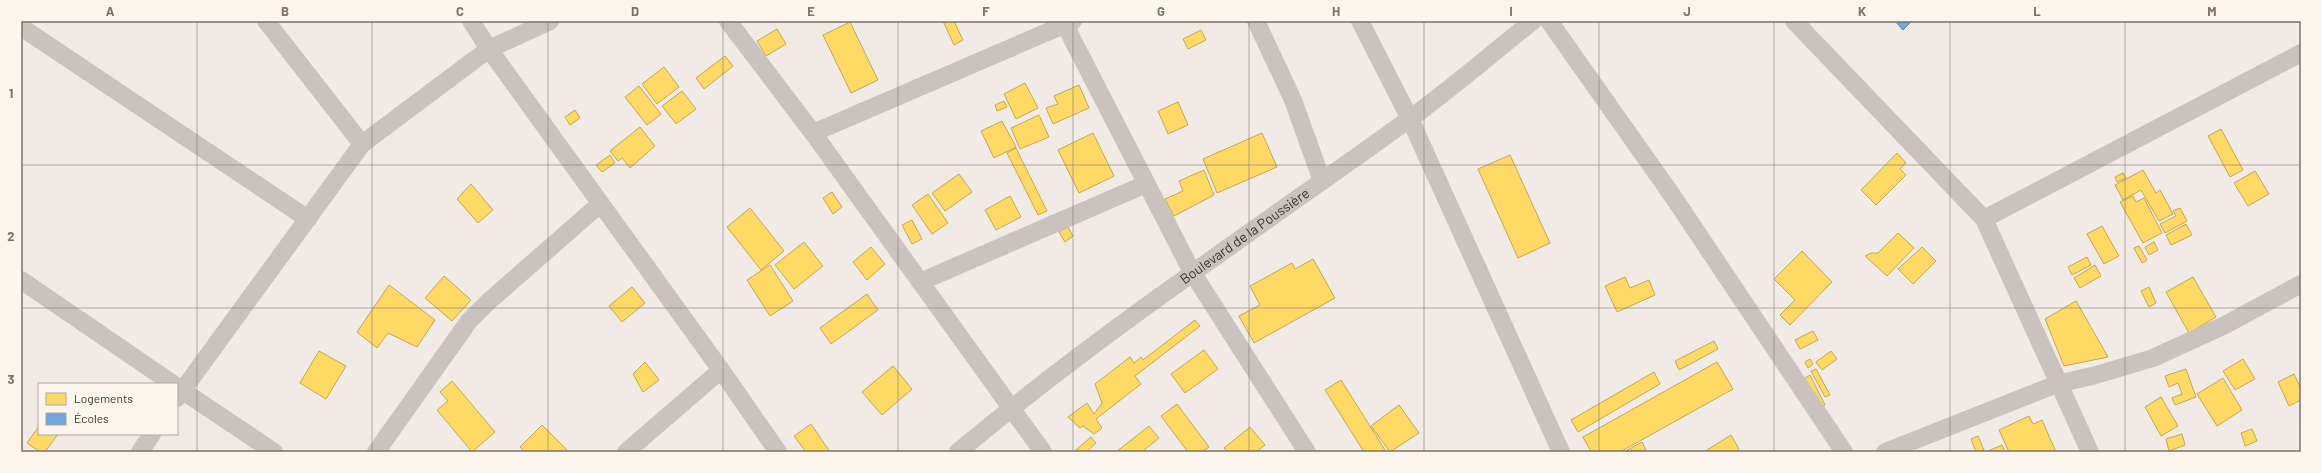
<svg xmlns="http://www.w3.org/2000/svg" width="2322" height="473" font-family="Barlow,sans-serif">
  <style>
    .homes { fill: #ffd966; stroke: #c4a654 }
    .schools { fill: #6fa8dc; stroke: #5f84a7 }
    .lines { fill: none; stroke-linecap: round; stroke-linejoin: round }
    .street { stroke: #c9c3be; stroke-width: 18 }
    .grid { fill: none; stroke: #7a716c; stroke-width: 1; stroke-opacity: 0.55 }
    .labels { text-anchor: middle; stroke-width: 4; stroke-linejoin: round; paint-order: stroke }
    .street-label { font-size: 14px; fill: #3b302b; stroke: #fbf5ee }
    .neatline { fill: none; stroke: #7a716c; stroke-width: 1.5 }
    .grid-label { font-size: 13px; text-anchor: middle; font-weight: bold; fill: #7a716c }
  </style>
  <rect width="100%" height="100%" fill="#f0ebe5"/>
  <path class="homes" d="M943 21H954L963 40 954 45Z
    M850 22 878 80 851 93 823 35Z
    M777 29 786 44 766 56 757 41Z
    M1201 30 1206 40 1188 49 1183 39Z
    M725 56 733 66 704 89 696 78Z
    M664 67 679 87 657 104 642 84Z
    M1025 83 1038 108 1016 119 1004 94Z
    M1079 85 1089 108 1053 124 1046 108 1058 104 1054 96Z
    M639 86 661 114 647 125 625 97Z
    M682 91 696 109 676 124 662 106Z
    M1004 101 1007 107 997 111 995 105Z
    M1178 102 1188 125 1168 134 1158 111Z
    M575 110 580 118 570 125 565 117Z
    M1039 115 1049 137 1020 149 1011 128Z
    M1002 121 1016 147 994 158 981 131Z
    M640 127 655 146 630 168 622 158 618 161 610 151Z
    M2221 129 2243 170 2230 177 2208 136Z
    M1093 133 1114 176 1079 193 1058 150Z
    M1262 133 1277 167 1217 193 1203 159Z
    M1016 148 1047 211 1038 215 1007 153Z
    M1897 153 1906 163 1900 169 1906 175 1876 205 1861 190Z
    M610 155 615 163 602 172 596 165Z
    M1510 155 1550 243 1518 258 1478 169Z
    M1204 170 1214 195 1174 216 1165 199 1183 191 1179 181Z
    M2143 170 2156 193 2160 190 2173 214 2159 221 2141 190 2123 200 2115 185Z
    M2255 171 2269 194 2248 206 2234 183Z
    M2123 173 2126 178 2117 182 2115 177Z
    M959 174 972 192 945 211 932 193Z
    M471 184 493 210 478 223 457 199Z
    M832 192 842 207 833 214 823 198Z
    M928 194 948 223 932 234 912 205Z
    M1010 196 1021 217 996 230 985 210Z
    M2133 196 2136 202 2144 198 2162 233 2143 243 2120 202Z
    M750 208 784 251 761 270 727 227Z
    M2180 208 2187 221 2165 233 2160 224 2176 216 2173 211Z
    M912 220 922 239 912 244 902 225Z
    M2186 224 2192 235 2171 245 2166 235Z
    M2102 226 2119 256 2104 264 2087 234Z
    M1068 227 1073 236 1065 242 1059 232Z
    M1898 233 1914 248 1887 276 1865 256 1871 253H1878Z
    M804 242 823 266 794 289 775 265Z
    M2154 242 2158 250 2149 255 2145 247Z
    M2139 246 2147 260 2142 263 2134 248Z
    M871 247 885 264 867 280 853 262Z
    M1922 247 1936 261 1913 284 1898 269Z
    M1802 251 1832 282 1790 325 1780 315 1795 300 1774 279Z
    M2087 257 2091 265 2072 275 2068 267Z
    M1313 259 1335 298 1254 343 1239 316 1260 305 1250 286 1292 263 1295 269Z
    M770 265 793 301 770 316 747 280Z
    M2095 265 2101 276 2080 288 2074 278Z
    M444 276 471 300 452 321 425 298Z
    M1625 277 1630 288 1649 280 1655 295 1617 312 1605 286Z
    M2193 277 2216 317 2189 333 2166 292Z
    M389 285 435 320 417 347 388 333 377 348 357 332Z
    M632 287 645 303 622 322 609 306Z
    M2149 287 2156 303 2149 307 2141 291Z
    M867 294 878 310 831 344 820 328Z
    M2076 301 2108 357 2064 366 2045 319Z
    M1195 320 1200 326 1135 376 1141 384 1096 419 1102 428 1094 434 1083 426 1080 428 1068 417 1087 403 1094 414 1102 403 1095 384 1130 357 1134 363 1141 357 1143 360Z
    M1813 331 1818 340 1800 349 1795 340Z
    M1714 341 1718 349 1679 370 1675 361Z
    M1204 350 1218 369 1185 393 1171 374Z
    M319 351 346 366 326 399 300 383Z
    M1831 351 1837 359 1822 370 1816 362Z
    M1810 359 1813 364 1808 368 1805 362Z
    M2243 359 2255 379 2235 390 2223 371Z
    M645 362 659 380 643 392 633 374Z
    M1717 362 1733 389 1620 452H1591L1583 437Z
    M893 366 912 389 882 415 862 392Z
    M1816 369 1830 395 1825 397 1811 371Z
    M2186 369 2196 397 2175 405 2172 398 2182 394 2178 383 2169 387 2165 376Z
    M1654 372 1660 384 1578 432 1571 420Z
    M2294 374 2301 389V400L2289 406 2278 382Z
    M1810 375 1825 405 1819 407 1805 378Z
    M2223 378 2242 410 2217 426 2197 394Z
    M1341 380 1385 450 1382 452H1364L1325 390Z
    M452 381 495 432 472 452 437 410 448 401 440 392Z
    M2161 397 2178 426 2161 436 2145 407Z
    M1177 404 1209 447 1202 452H1188L1161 416Z
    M1399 405 1419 433 1390 452 1371 426Z
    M2029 416 2033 424 2042 420 2056 452H2009L1999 430Z
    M811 424 830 452H806L794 436Z
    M542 425 567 450 565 452H525L520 447Z
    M39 426V434H58L45 452H40L27 443Z
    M1149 426 1159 438 1142 452H1116Z
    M1250 427 1265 445 1256 452H1228L1224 448Z
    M2252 429 2257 441 2245 446 2241 433Z
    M2182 434 2185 445 2169 451 2166 439Z
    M1731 435 1739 449 1735 452H1704Z
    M1978 436 1984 450 1976 452 1971 439Z
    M1091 437 1096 443 1086 452H1078L1076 450Z
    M1642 442 1646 450 1624 452Z
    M2002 445 2005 452H1986Z"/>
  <path class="schools" d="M1895 21H1912L1903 30Z"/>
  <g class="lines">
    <g class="street">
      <path d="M266 21 362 144"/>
      <path d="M471 21 489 49 721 370 778 452"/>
      <path d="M728 21 813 133 1043 452"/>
      <path d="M1256 21 1293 100 1322 181"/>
      <path d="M1360 21 1410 119 1561 452"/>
      <path d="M1549 21 1674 198 1844 452"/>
      <path d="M1794 21 1984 219 2090 452"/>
      <path d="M1065 25 1192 272 1307 452"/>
      <path d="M21 27 308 219"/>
      <path d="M813 133 1073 21"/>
      <path d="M1984 219 2301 53"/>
      <path d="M21 280 173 384"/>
      <path d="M920 282 1146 184"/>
      <path d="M177 387 274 452"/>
      <path d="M177 398 362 144 489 49 550 21"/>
      <path d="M140 452 152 434"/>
      <path d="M376 452 469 321 488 302 600 204"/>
      <path d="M626 452 721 370"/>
      <path id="s1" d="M958 452C1101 332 1257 229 1408 120 1451 89 1491 54 1533 21"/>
      <path d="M1885 452 2057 384 2096 375 2153 358 2225 325 2301 284"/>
    </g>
  </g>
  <path class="grid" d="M197 21V452M372 21V452M548 21V452M723 21V452M898 21V452M1073 21V452M1249 21V452M1424 21V452M1599 21V452M1774 21V452M1950 21V452M2125 21V452M21 165H2301M21 308H2301"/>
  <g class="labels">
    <g class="street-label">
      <text dy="5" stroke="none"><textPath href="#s1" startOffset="359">Boulevard de la Poussière</textPath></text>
    </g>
  </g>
  <rect width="2322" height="473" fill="none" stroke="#fbf5ee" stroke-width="44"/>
  <rect x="38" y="383" width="140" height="52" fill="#fbf5ee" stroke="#aea6a0"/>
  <rect x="46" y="393" width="20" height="12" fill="#ffd966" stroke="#aea6a0"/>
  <text x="74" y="403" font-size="12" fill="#3b302b">Logements</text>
  <rect x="46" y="413" width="20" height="12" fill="#6fa8dc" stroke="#aea6a0"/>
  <text x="74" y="423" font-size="12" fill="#3b302b">Écoles</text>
  <rect x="22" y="22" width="2278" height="429" class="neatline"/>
  <g class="grid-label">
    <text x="110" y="16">A</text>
    <text x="285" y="16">B</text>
    <text x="460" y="16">C</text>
    <text x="635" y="16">D</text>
    <text x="811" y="16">E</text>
    <text x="986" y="16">F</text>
    <text x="1161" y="16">G</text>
    <text x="1336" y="16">H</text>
    <text x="1511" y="16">I</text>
    <text x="1687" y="16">J</text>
    <text x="1862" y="16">K</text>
    <text x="2037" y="16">L</text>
    <text x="2212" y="16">M</text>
    <text x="11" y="98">1</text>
    <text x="11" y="241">2</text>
    <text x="11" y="384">3</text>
  </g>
</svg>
